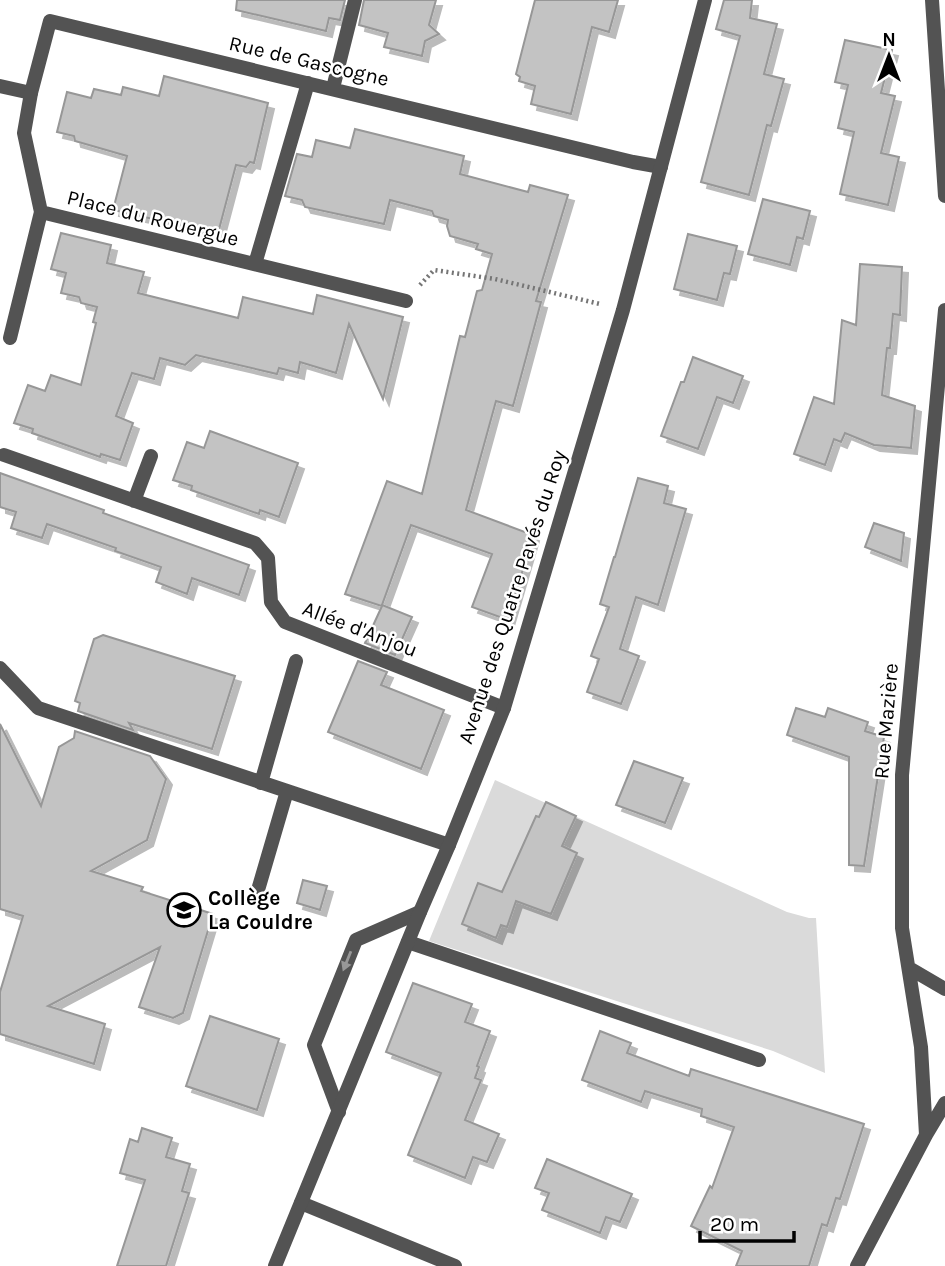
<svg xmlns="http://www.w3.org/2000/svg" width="945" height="1266" font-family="Karla,sans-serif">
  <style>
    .green { fill: #dadada }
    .building { fill: #c3c3c3; stroke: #979797; stroke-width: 2; filter: url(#shadow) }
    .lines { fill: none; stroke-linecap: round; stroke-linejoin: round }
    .path { stroke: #757575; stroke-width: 4.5; stroke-dasharray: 2 3.5; stroke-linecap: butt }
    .service { stroke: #535353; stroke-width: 14 }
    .pedestrian { stroke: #535353; stroke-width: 14 }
    .minor { stroke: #535353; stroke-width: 14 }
    .tertiary { stroke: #535353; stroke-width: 14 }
    .oneway { fill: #989898 }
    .labels { text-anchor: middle; stroke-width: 5; stroke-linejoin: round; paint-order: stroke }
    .street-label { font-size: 21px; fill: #000; stroke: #fff }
    .poi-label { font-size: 21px; font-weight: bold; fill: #000; stroke: #fff; text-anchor: start }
  </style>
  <defs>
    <filter id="shadow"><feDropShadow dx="6" dy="6" stdDeviation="0" flood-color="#0004"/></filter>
  </defs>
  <rect width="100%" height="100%" fill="#fff"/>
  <path class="green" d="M495 780 787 912 809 918H816L825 1073 773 1051 429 941Z"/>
  <path class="building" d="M237 0H345L340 20 329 18 326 31 236 10Z
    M364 0H436L429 25 439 34 425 41 422 56 384 47 388 33 359 25Z
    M535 0H618L609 32 592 27 571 114 531 104 535 86 519 81 520 77 516 74Z
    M724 0H752L750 18 777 24 764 74 784 79 771 126 767 125 749 195 701 182 740 36 716 29Z
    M845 40 892 50 881 93 895 96 881 153 899 157 888 205 840 194 854 132 838 128 848 85 835 82Z
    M164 76 268 103 254 163 250 162 246 167 236 165 217 237 183 228 184 226 113 210 127 156 75 141 74 136 57 132 67 92 91 98 94 89 121 95 123 87 159 96Z
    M355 129 464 156 460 174 528 192 530 185 568 195 536 301 541 302 513 406 496 401 466 510 533 535 508 620 472 607 492 554 411 525 382 605 412 617 395 655 365 643 382 606 345 594 387 481 422 494 460 336 465 337 477 291 482 290 492 254 476 249 478 244 450 236 447 226 448 220 434 216 432 211 390 200 384 224 305 207 302 200 285 196 297 154 312 157 316 140 350 148Z
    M763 199 810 211 803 239 797 237 790 265 748 254Z
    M61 233 111 245 107 263 144 272 138 293 238 318 243 297 313 314 317 295 403 317 383 399 349 324 336 373 300 362 298 373 279 368 277 374 196 355 185 365 160 358 154 379 132 373 116 416 133 423 120 460 101 454 100 457 32 433 33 429 14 423 28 385 45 391 51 375 81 385 96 323 93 322 97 307 81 303 79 297 61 293 66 273 51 269Z
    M688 234 737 246 730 274 724 273 717 300 674 289Z
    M860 264 902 267 900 315 893 314 890 348H887L882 395 915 406 911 448 874 445 845 433 841 442 834 439 825 465 794 454 814 397 834 404 842 320 856 325Z
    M693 357 743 376 733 403 717 397 698 449 661 436 681 382H684Z
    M210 431 298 463 279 517 260 510 259 514 191 490 192 486 173 480 187 442 204 448Z
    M0 473 104 510 103 513 249 565 239 595 192 578 187 594 156 582 161 567 115 551 116 548 47 524 42 538 11 528 16 512 0 507Z
    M638 478 668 486 664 503 686 509 658 605 636 597 620 649 639 656 621 704 587 692 599 659 591 656 609 607 600 604 614 557H615Z
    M874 523 904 533 901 561 865 547Z
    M103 635 235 676 212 749 129 723 133 730 78 711 80 703 75 701 94 639Z
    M358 661 387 672 381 685 444 710 421 769 328 732Z
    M796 708 825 717 828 708 868 722 865 731 884 737 864 866 849 865V757L787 735Z
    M0 724 41 806 59 747 74 738 75 731 150 756 166 779 147 840 91 871 143 887 141 891 213 914 183 1013 173 1018 139 1007 160 947 48 1006 105 1024 94 1064 0 1034V992L23 916 0 909Z
    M634 761 683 778 665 823 616 805Z
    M546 802 576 816 562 846 577 853 551 914 516 901 507 927 501 925 496 938 462 924 478 883 502 892 536 816 539 817Z
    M303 880 327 886 320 910 297 903Z
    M413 983 472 1004 465 1022 490 1031 477 1066 479 1067 475 1078 481 1080 465 1120 499 1134 487 1162 473 1157 465 1178 408 1155 441 1073 386 1052Z
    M210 1016 279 1039 257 1110 186 1086Z
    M600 1031 631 1043 627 1053 689 1076 691 1069 864 1124 840 1199 836 1198 827 1226 822 1224 809 1266H736L742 1251 691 1226 710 1186 712 1188 734 1127 701 1116 702 1109 645 1091 641 1102 582 1080Z
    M142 1128 172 1138 166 1157 190 1164 182 1191 189 1193 166 1266H117L145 1180 120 1173 130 1139 138 1142Z
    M547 1159 632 1194 620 1222 606 1217 600 1233 542 1210 549 1193 535 1188Z"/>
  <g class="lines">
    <path class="path" d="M420 285 434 270 495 279 600 304"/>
    <path class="service" d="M0 668 38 708 449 845
      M261 783 296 661
      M258 890 287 791
      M408 942 759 1060
      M339 1112 314 1045 356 940 420 912"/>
    <path class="pedestrian" d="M0 86 31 93"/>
    <path class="minor" d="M932 0 945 196
      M333 88 355 0
      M41 212 406 301
      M255 264 308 83
      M10 338 41 212 24 133 31 93 50 21 633 162 661 167
      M4 455 255 543 268 558 271 602 285 622 504 708
      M134 501 151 456
      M909 968 945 989
      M926 1135 945 1103
      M301 1203 455 1266
      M857 1266 926 1135 921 1047 902 928V775L945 310"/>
    <path class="tertiary" d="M275 1266 420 912 449 845 504 708 623 310 705 0"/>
  </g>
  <defs><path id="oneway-solid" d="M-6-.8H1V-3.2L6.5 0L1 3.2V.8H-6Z" transform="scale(1.75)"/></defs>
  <use class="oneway" href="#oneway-solid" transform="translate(347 961) rotate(112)"/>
  <defs>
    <symbol id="school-ring" viewBox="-11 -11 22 22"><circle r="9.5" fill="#fff" stroke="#000" stroke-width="1.5"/><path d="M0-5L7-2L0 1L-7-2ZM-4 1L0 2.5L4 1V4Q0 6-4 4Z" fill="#000"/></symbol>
  </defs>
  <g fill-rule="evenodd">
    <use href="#school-ring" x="165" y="891" width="38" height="38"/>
  </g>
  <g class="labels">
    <g class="street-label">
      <text transform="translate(309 61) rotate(13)" y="7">Rue de Gascogne</text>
      <text transform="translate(153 218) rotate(14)" y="7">Place du Rouergue</text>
      <text transform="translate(512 597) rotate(-72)" y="7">Avenue des Quatre Pavés du Roy</text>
      <text transform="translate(360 629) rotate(21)" y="7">Allée d'Anjou</text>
      <text transform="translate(886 721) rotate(-85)" y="7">Rue Mazière</text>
    </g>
    <g class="poi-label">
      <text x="208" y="905">Collège<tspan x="208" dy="24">La Couldre</tspan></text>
    </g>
  </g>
  <g transform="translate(889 56)" stroke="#ffffff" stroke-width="5" paint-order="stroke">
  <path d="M0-5L12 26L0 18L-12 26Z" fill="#000000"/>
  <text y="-10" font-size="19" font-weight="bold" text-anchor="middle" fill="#000000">N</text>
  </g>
  <path d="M700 1231v10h94v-10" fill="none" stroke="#000000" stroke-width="3.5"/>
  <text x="710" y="1231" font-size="21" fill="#000000" stroke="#ffffff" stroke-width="5" paint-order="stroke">20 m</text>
</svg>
